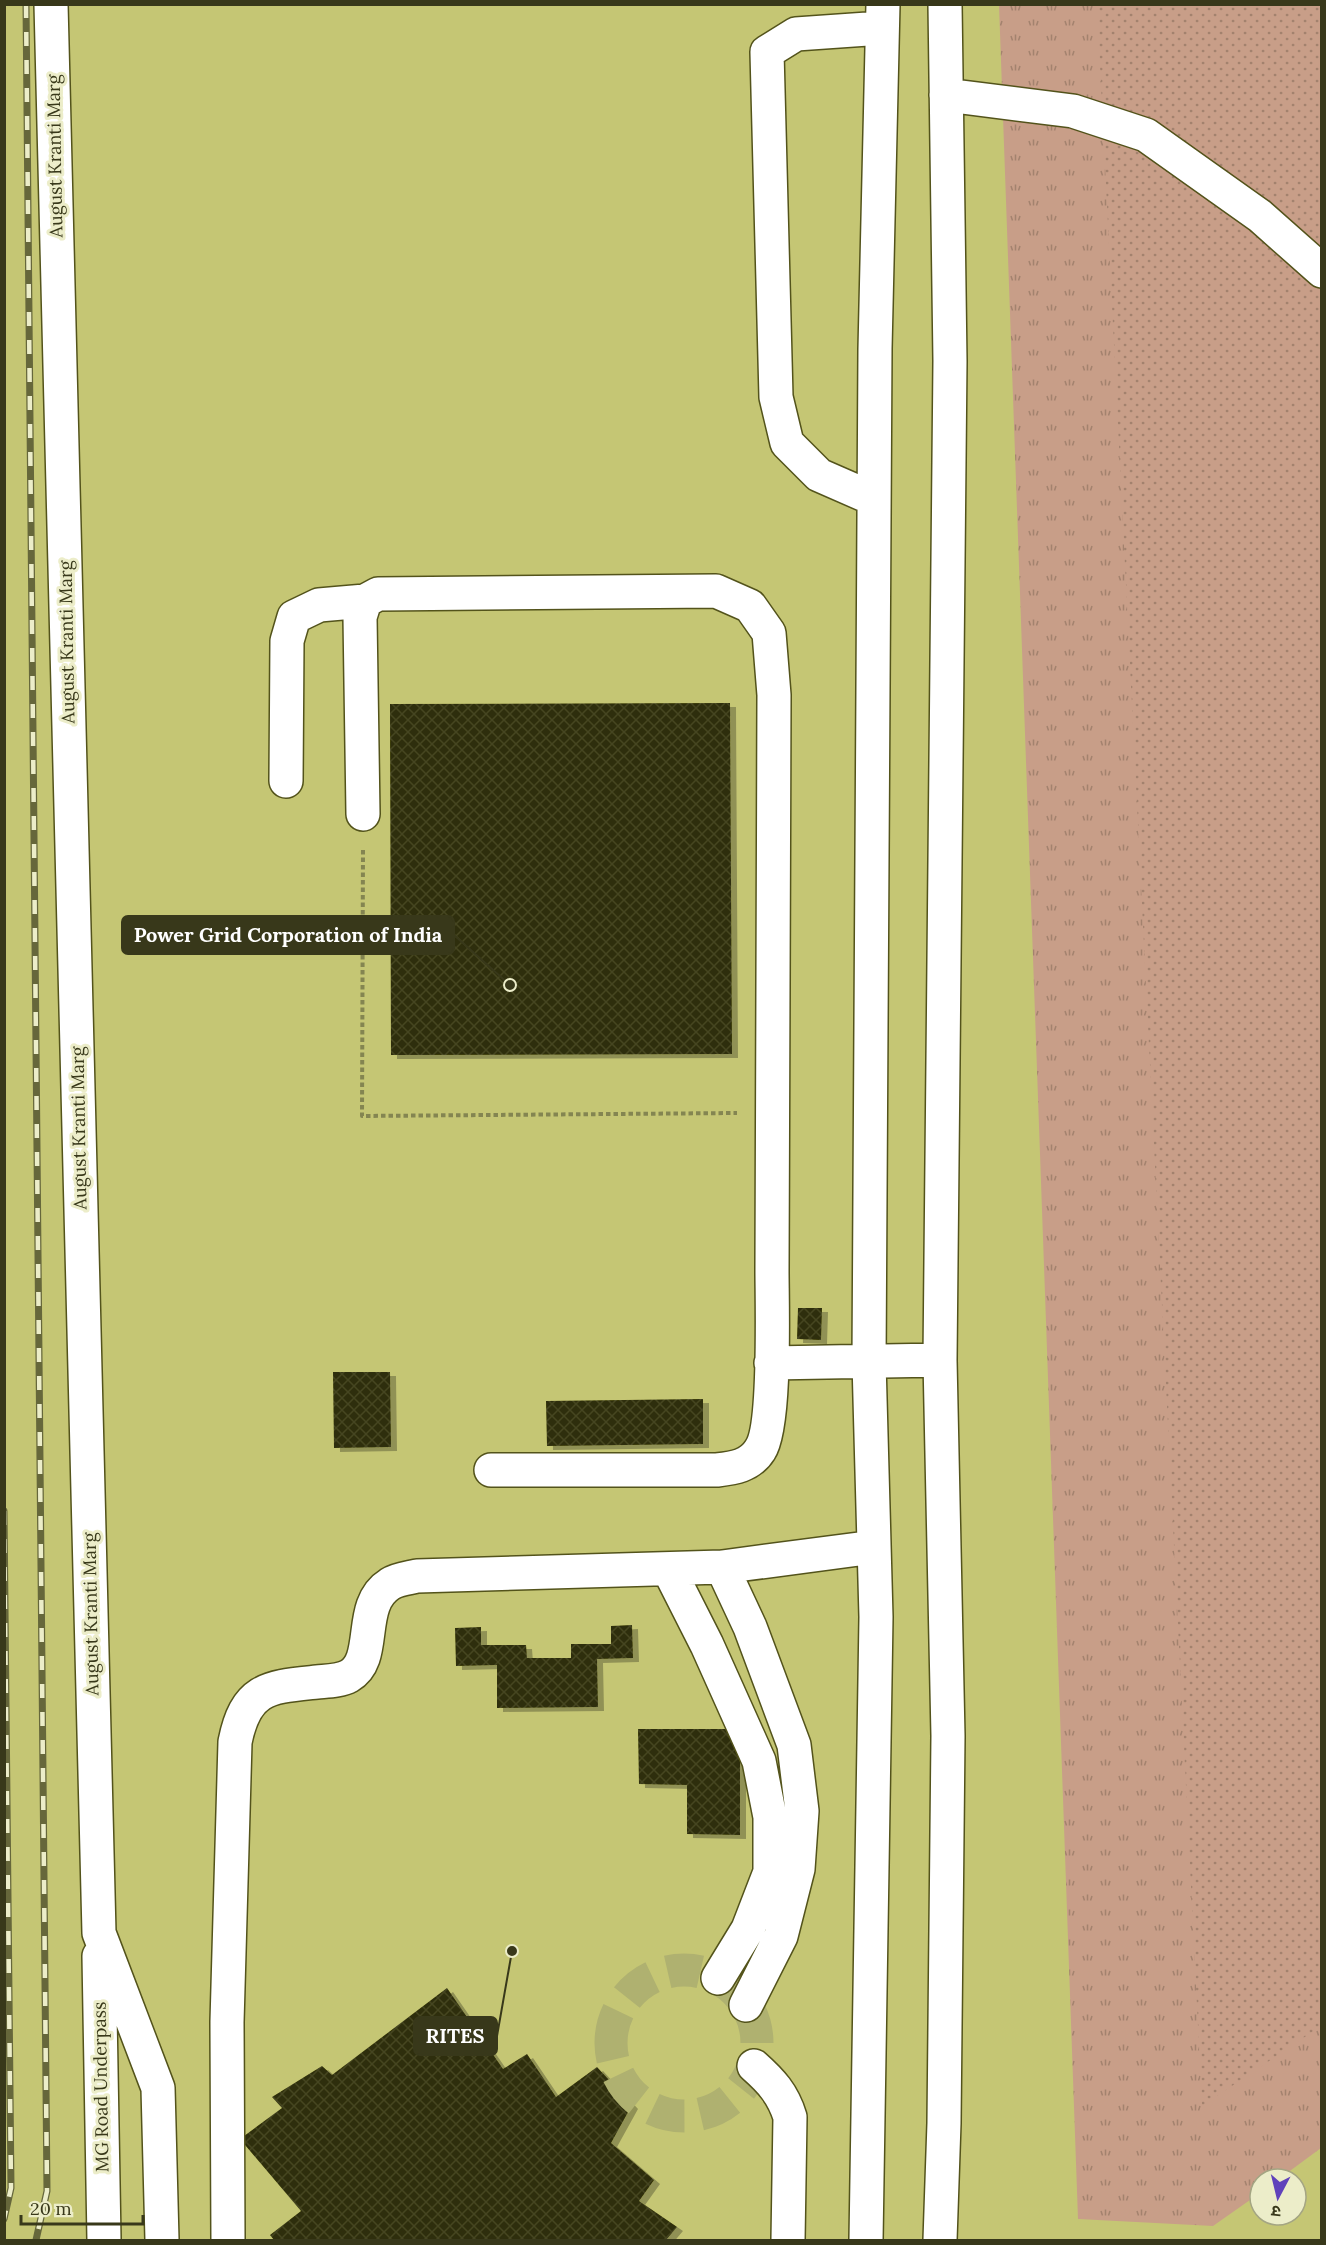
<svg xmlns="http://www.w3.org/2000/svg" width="1326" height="2245" font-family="Lora,'Noto Sans Devanagari',serif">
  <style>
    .built { fill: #c5c674; fill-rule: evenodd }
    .grass { fill: url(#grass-tufts) }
    .park { fill: url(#park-dots) }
    .building { fill: url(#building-cross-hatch); filter: url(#shadow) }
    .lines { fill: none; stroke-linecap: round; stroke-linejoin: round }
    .minor-tunnel { stroke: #afb170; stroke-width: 33; stroke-dasharray: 33 16; stroke-linecap: butt }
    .minor-casing { stroke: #53531b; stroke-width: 36 }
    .major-casing { stroke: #53531b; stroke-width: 36 }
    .path { stroke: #848551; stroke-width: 4; stroke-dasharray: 4.5 3; stroke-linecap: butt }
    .minor { stroke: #fff; stroke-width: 33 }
    .major { stroke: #fff; stroke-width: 33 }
    .rail-casing { stroke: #66673b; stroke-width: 7 }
    .rail { stroke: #ecedc9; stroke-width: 4.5; stroke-dasharray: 14; stroke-linecap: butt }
    .labels { text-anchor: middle; stroke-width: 6; stroke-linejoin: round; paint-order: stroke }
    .street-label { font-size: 18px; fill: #38381a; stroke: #ecedc9 }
    .leader { fill: none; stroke: #38381a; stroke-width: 2 }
    .callout-dot { fill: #38381a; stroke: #ecedc9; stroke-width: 2 }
    .callout { fill: #38381a; stroke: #38381a; stroke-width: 2 }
    .callout-label { font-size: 20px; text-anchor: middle; font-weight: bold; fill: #fff }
  </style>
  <defs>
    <pattern id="grass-tufts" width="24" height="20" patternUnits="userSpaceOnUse" patternTransform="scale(1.5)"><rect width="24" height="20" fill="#c89e88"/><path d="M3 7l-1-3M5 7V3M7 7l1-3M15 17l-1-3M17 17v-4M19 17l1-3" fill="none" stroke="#a3826e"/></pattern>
    <pattern id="park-dots" width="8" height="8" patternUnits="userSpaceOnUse" patternTransform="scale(1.5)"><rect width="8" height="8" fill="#c89e88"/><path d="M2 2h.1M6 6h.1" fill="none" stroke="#a3826e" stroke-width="1.8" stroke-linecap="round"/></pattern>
    <pattern id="building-cross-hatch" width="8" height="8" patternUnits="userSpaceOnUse" patternTransform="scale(1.5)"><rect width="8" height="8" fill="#2f2f07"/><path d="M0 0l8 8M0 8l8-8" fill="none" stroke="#454522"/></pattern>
    <filter id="shadow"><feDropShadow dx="6" dy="4" stdDeviation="0" flood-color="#0004"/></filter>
  </defs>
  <rect width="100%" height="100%" fill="#cdcf85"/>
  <path class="built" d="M5 5H1321V2240H5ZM1260 2179H1296V2215H1260Z"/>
  <path class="grass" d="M999 5H1321V2148L1279 2179H1260V2193L1213 2226 1078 2219Z"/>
  <path class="park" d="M1097 5H1321V2026L1202 2106Z"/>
  <path class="building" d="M730 703 732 1054 391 1055 390 704Z
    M798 1308H822L821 1340 797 1339Z
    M333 1372H390L391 1447 334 1448Z
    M703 1399V1444L547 1446 546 1401Z
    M632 1625 633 1658 597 1659 598 1707 497 1708V1665L456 1666 455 1628 481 1627V1645H526L527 1658H571V1644H611V1626Z
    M638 1729H740V1835L687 1834V1785L639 1784Z
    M447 1988 503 2069 527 2054 556 2097 597 2067 632 2105 611 2143 654 2180 639 2201 677 2227 666 2240H274L270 2235 301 2211 240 2139 282 2108 272 2097 322 2066 332 2075Z"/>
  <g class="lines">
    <path class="minor-tunnel" d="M611 2043a73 73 0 1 1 146 0a73 73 0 1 1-146 0Z"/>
    <defs>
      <path id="minor" d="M946 95 1073 111 1146 135 1260 216 1322 271
        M874 499 819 475 787 443 776 397 767 52 796 34 882 28
        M286 781 287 641 294 617 319 605 365 601
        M363 814 360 617 365 601 378 594 716 591 750 606 769 633 774 695C774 887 774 1079 772 1270 772 1304 776 1427 760 1450 750 1466 734 1468 717 1470H491
        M771 1363 940 1360
        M722 1567 750 1627 794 1745 802 1811 798 1869 781 1936 746 2005
        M669 1570 707 1645 759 1761 770 1817V1872L748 1929 718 1978
        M754 2066C771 2081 783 2094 790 2117L788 2240
        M228 2240 227 2022 235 1742C246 1687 269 1687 317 1682 327 1681 340 1681 349 1676 379 1659 356 1605 390 1584 397 1579 409 1578 417 1576L722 1567 874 1547
        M866 2240 876 1617 869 1362 875 349 883 4
        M940 2240 944 2123 948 1736 940 1360 950 361 945 4"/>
      <path id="major" d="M51 4 99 1933 158 2088 162 2240
        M99 1956 104 2240"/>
    </defs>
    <use href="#minor" class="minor-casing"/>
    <use href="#major" class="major-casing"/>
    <path class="path" d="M363 850 362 1116 737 1113"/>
    <use href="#minor" class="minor"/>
    <use href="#major" class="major"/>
    <defs>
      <path id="rail" d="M26 4 47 2191 36 2240
        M4 1511 11 2188 4 2219"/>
    </defs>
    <use href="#rail" class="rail-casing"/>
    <use href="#rail" class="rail"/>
  </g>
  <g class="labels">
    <g class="street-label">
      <text transform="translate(55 156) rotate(-91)" y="6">August Kranti Marg</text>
      <text transform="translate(67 642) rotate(-91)" y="6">August Kranti Marg</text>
      <text transform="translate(79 1128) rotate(-91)" y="6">August Kranti Marg</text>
      <text transform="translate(91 1614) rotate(-91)" y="6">August Kranti Marg</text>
      <text transform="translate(101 2087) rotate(-91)" y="6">MG Road Underpass</text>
    </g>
  </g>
  <path class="leader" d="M510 985L454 935M512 1951L497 2036"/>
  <g class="callout-dot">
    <circle cx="510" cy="985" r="6"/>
    <circle cx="512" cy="1951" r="6"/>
  </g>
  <g class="callout">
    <rect x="122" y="916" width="332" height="38" rx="6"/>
    <rect x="414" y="2017" width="83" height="38" rx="6"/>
  </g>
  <g class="callout-label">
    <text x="288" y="942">Power Grid Corporation of India</text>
    <text x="455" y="2043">RITES</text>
  </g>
  <rect width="1326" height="2245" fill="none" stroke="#38381a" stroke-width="12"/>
  <g transform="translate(1278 2197) rotate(187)"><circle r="28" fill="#ecedc9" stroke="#a4a583" stroke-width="1.5"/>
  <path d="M0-4.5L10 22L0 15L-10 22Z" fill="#6042bb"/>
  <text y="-9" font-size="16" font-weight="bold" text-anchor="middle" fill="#38381a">उ</text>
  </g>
  <path d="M21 2215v9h122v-9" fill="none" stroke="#38381a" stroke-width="3"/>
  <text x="30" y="2215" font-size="18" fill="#38381a" stroke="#ecedc9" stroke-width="4.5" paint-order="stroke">20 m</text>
</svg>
